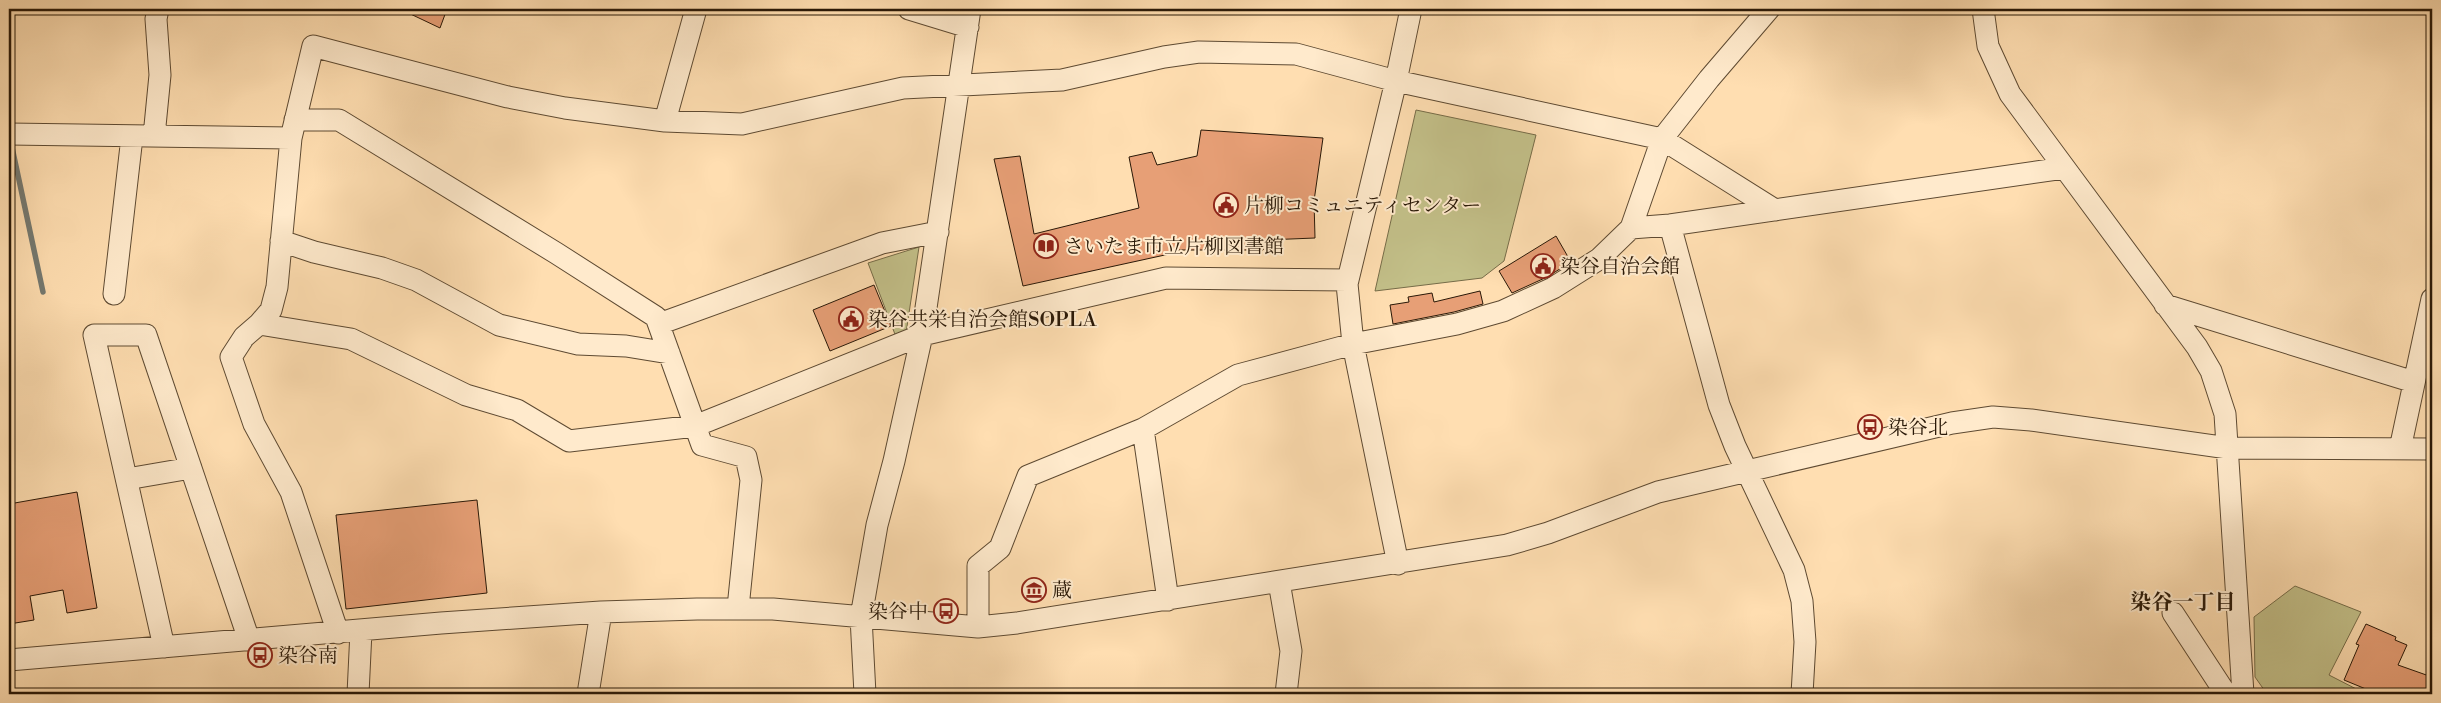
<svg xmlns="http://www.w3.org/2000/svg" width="2441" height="703" font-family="'Libre Bodoni','Noto Serif JP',serif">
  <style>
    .green { fill: #c3c089; stroke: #766c48 }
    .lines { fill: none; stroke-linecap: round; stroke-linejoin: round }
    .stream { stroke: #747971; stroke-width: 5.5 }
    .building { fill: #e79f76; stroke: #291807 }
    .minor-casing { stroke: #5e4a32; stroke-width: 23 }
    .minor { stroke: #ffeacc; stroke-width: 21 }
    .labels { text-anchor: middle; stroke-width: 4; stroke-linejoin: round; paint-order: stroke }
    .poi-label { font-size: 20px; fill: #291807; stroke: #ffeacc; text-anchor: start }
    .neighbourhood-label { font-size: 21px; font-weight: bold; fill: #291807; stroke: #ffeacc }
  </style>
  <rect width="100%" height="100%" fill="#ffdeb1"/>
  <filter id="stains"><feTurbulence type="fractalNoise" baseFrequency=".004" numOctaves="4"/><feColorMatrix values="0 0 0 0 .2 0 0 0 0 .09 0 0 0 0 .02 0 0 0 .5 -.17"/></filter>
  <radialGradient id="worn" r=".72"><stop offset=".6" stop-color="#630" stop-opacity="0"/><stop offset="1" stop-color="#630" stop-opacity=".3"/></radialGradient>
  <path class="green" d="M1416 110 1536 135 1504 261 1482 278 1375 291Z
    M919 247 906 333 896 337 868 263Z
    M2295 586 2361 612 2329 675 2366 694H2267L2255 677 2254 617Z"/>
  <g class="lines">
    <path class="stream" d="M10 138 43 292"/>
  </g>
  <path class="building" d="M400 9H447L440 28Z
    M1201 130 1323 138 1314 201 1315 238 1266 240 1263 250H1175L1174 253 1023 286 994 159 1020 156 1034 234 1139 208 1129 157 1152 152 1157 165 1197 156Z
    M1556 236 1571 262 1547 277 1512 293 1499 271Z
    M874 285 891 326 830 351 813 310Z
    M1480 291 1483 304 1454 312 1393 324 1390 305 1409 302 1408 297 1432 293 1434 302Z
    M77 492 97 608 67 613 63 590 30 596 34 620 9 624V504Z
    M477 500 487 593 346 609 336 515Z
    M2366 624 2396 637 2395 640 2407 645 2398 665 2432 677V694H2378L2344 680 2359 645 2356 644Z"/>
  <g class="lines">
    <defs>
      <path id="minor" d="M909 9 968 27
        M1983 9 1988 46 2010 94 2197 347 2211 371 2225 414 2243 694
        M295 120H339L556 253 656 317 702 445 746 457 751 480 738 608
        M665 121 696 9
        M9 134 291 138
        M154 136 160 75 156 19 158 9
        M1670 225 1719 405 1735 446 1794 570 1802 601 1805 642 1802 694
        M1631 228 1670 225 2064 168
        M281 241 314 252 382 268 416 280 499 325 578 344 626 346 669 353
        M114 294 132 137
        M2165 305 2414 382
        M259 324 351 339 466 395 517 410 569 441 695 426 922 335 1166 278 1348 280
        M659 324 882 243 938 232
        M1143 429 1168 600
        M2400 449 2432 299
        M127 479 191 468
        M1398 564 1353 344 1347 284 1396 81 1411 9
        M1279 582 1291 651 1286 694
        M2173 613 2226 694
        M978 627V566L1000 548 1028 476 1143 429 1238 375 1353 344 1457 324 1503 311 1553 288 1599 259 1631 228 1662 139 1709 79 1769 9
        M338 633 291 492 254 424 231 357 244 337 259 324 271 310 277 287 291 138 313 46 508 97 565 108 665 121 742 124 903 88 1062 80 1164 57 1199 52 1296 54 1396 81 1662 139 1775 210
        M164 647 94 335H146L249 640
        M9 660 441 623 601 612 697 609H773L978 627 1017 623 1507 545 1548 533 1658 492 1952 423 1993 417 2031 420 2228 448 2432 449
        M358 694 361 631
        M588 694 601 612
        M865 694 861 617 877 525 894 461 922 335 970 9"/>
    </defs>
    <use href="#minor" class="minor-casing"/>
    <use href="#minor" class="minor"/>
  </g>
  <defs>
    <symbol id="civic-ring" viewBox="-11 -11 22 22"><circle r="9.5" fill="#ffeacc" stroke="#8f2418" stroke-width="1.5"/><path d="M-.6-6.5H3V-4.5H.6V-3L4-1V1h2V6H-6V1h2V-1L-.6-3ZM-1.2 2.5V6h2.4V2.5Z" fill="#8f2418"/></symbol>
    <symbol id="library-ring" viewBox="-11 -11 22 22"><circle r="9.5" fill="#ffeacc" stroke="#8f2418" stroke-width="1.5"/><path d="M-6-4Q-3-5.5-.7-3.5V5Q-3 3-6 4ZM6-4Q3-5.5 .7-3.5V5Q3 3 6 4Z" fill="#8f2418"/></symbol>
    <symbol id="bus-ring" viewBox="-11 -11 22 22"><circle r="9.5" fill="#ffeacc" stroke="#8f2418" stroke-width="1.5"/><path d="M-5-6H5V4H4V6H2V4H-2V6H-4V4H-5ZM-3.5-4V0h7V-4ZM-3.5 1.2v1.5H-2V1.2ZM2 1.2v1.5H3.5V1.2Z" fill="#8f2418"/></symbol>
    <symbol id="museum-ring" viewBox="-11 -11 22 22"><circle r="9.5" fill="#ffeacc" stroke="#8f2418" stroke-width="1.5"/><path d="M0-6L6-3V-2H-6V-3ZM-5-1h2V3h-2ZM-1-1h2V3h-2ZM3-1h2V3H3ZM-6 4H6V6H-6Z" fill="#8f2418"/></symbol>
  </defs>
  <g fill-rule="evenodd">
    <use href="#civic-ring" x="1212" y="191" width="28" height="28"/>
    <use href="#library-ring" x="1032" y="232" width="28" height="28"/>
    <use href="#civic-ring" x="1529" y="252" width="28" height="28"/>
    <use href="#civic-ring" x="837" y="305" width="28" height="28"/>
    <use href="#bus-ring" x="1856" y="413" width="28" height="28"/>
    <use href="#museum-ring" x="1020" y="576" width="28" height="28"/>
    <use href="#bus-ring" x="932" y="597" width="28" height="28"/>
    <use href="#bus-ring" x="246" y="641" width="28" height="28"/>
  </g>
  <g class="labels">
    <g class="poi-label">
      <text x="1244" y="212">片柳コミュニティセンター</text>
      <text x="1064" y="253">さいたま市立片柳図書館</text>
      <text x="1560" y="273">染谷自治会館</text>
      <text x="868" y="326">染谷共栄自治会館SOPLA</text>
      <text x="1888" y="434">染谷北</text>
      <text x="1052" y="597">蔵</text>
      <text x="928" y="618" text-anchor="end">染谷中</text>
      <text x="278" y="662">染谷南</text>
    </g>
    <g class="neighbourhood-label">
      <text x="2183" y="609">染谷一丁目</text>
    </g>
  </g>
  <rect width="2441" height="703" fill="none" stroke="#ffdeb1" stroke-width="30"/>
  <rect x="10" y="10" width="2421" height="683" fill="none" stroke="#291807" stroke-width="2.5"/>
  <rect x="15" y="15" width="2411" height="673" fill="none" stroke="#291807"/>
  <rect width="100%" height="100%" filter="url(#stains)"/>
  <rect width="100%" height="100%" fill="url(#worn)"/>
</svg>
